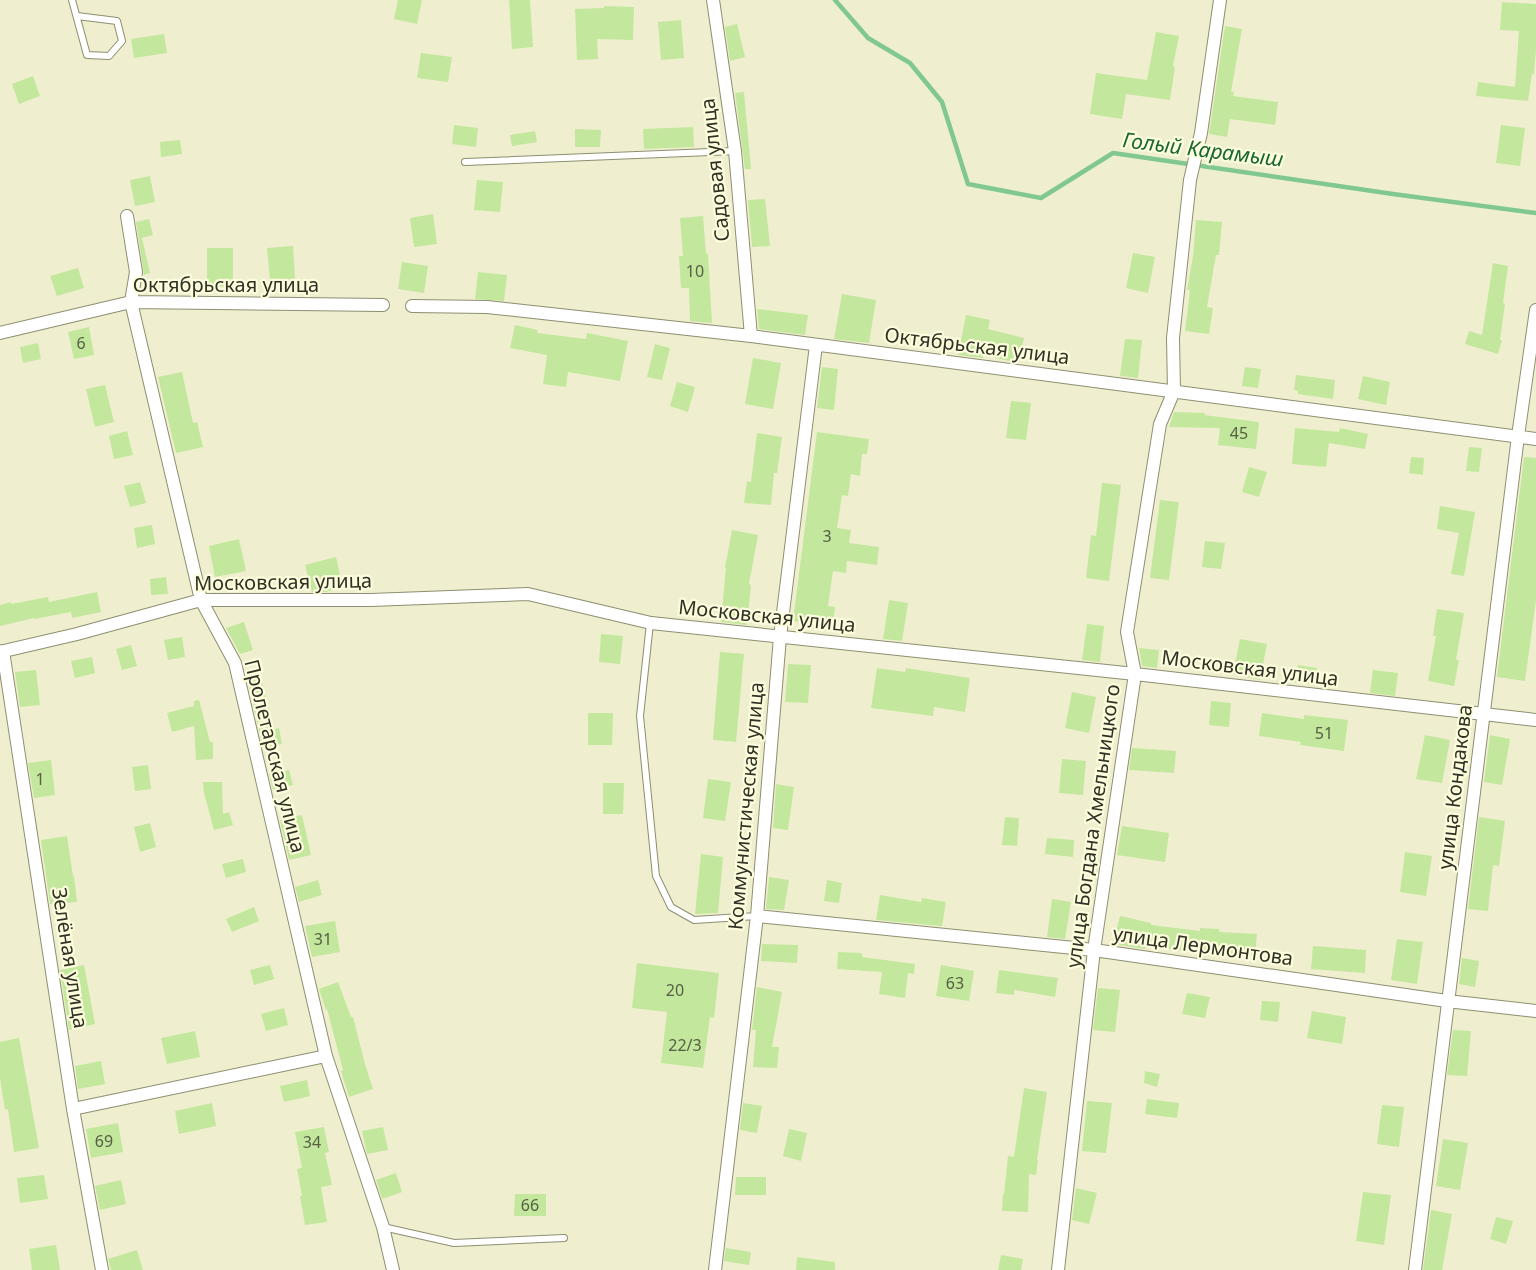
<svg xmlns="http://www.w3.org/2000/svg" width="1536" height="1270" font-family="'Noto Sans',sans-serif">
  <style>
    .lines { fill: none; stroke-linecap: round; stroke-linejoin: round }
    .stream { stroke: #80c792; stroke-width: 4.5 }
    .building { fill: #c3e79d }
    .service-casing { stroke: #8e8e71; stroke-width: 8 }
    .minor-casing { stroke: #8e8e71; stroke-width: 14 }
    .service { stroke: #fff; stroke-width: 6 }
    .minor { stroke: #fff; stroke-width: 12 }
    .labels { text-anchor: middle; stroke-width: 4.5; stroke-linejoin: round; paint-order: stroke }
    .number-label { font-size: 16px; fill: #565e43 }
    .street-label { font-size: 20px; fill: #313125; stroke: #fcfddc }
    .water-label { font-size: 21px; font-style: italic; fill: #196635; stroke: #fcfddc }
  </style>
  <rect width="100%" height="100%" fill="#efefcf"/>
  <g class="lines">
    <path class="stream" d="M835 0 868 38 910 63 942 102 968 184 1041 198 1113 153 1393 194 1536 213"/>
  </g>
  <path class="building" d="M398 0H422L417 24 394 19Z
    M509 0H530L533 47 512 49Z
    M1502 2 1536 4V49L1534 74H1532L1528 101 1476 96 1478 82 1515 87 1519 31 1500 30Z
    M604 6 634 7 633 40 597 39 598 59 577 60 575 9 604 8Z
    M681 20 684 58 661 60 658 22Z
    M737 24 745 57 730 61 725 27Z
    M1225 26 1242 29 1231 92H1234L1233 96 1278 102 1275 125 1230 119 1227 137 1209 134Z
    M1156 32 1179 36 1173 66 1175 67 1170 100 1126 94 1122 119 1090 114 1096 73 1147 80Z
    M164 34 167 53 134 58 131 39Z
    M421 53 452 57 448 82 417 78Z
    M33 76 40 96 19 104 12 84Z
    M744 92 751 169H745L735 93Z
    M454 125 478 128 476 147 452 144Z
    M1501 125 1525 128 1520 166 1496 163Z
    M693 127 694 147 644 149 643 129Z
    M575 129 601 130 600 147H575Z
    M535 131 537 142 512 146 510 135Z
    M180 140 182 154 161 157 160 142Z
    M150 176 155 202 135 206 130 180Z
    M477 180 503 182 500 212 474 210Z
    M765 199 770 246 752 247 748 200Z
    M433 214 437 244 414 247 410 218Z
    M703 216 706 254H708L712 323 690 321 689 288H681L679 256H683L680 218Z
    M149 219 153 235 142 238 150 273 144 275 136 222Z
    M1196 220 1222 222 1219 255H1216L1207 307 1213 308 1209 334 1185 331 1190 290H1187L1193 256Z
    M293 246 295 279 270 281 267 248Z
    M207 248H233V286L207 287Z
    M1133 253 1155 257 1148 293 1126 288Z
    M402 262 428 266 424 293 398 289Z
    M1493 263 1508 266 1503 303 1505 304 1500 340H1502L1498 354 1465 344 1469 331 1482 335Z
    M78 268 84 288 57 296 50 276Z
    M478 272 507 275 504 301 475 299Z
    M842 294 876 300 869 343 834 339Z
    M757 309 808 315 805 335 759 329Z
    M966 315 990 320 988 329 1024 338 1018 363 983 355V358L958 355Z
    M515 325 538 330 537 333 586 339 587 333 628 341 620 381 568 372 566 387 543 384 547 355 510 348Z
    M89 327 94 355 74 359 68 332Z
    M1125 339 1142 340 1138 378 1120 376Z
    M38 343 41 359 23 363 20 347Z
    M655 344 670 348 662 380 647 377Z
    M753 358 781 363 773 409 745 404Z
    M822 367 838 369 834 410 817 408Z
    M1245 367 1261 369 1258 388 1242 386Z
    M182 372 193 423 197 422 203 447 176 453 158 377Z
    M1296 375 1335 380 1333 399 1298 394V391L1294 390Z
    M1363 376 1390 382 1386 405 1358 399Z
    M677 382 695 387 688 412 670 406Z
    M105 385 114 422 95 427 86 389Z
    M1011 401 1031 403 1026 440 1006 438Z
    M1174 412 1205 413 1204 415 1259 422 1256 449 1218 445 1220 428 1169 427Z
    M1295 428 1339 432 1340 428 1368 434 1365 449 1329 443 1326 467 1292 464Z
    M127 431 133 455 114 459 109 436Z
    M817 432 869 439 867 454H862L860 476 851 474 848 496 842 495 837 528 851 530 849 543 879 547 877 565 847 561 846 573 833 571 828 606 835 607 832 632 813 629 814 624 793 621Z
    M757 433 782 437 777 473H774L771 505 744 503 747 481 751 482Z
    M1469 447 1482 448 1479 472 1466 471Z
    M1411 457 1424 458 1423 475 1409 473Z
    M1524 457 1536 458V600L1525 681 1497 677Z
    M1249 467 1267 472 1259 497 1242 492Z
    M140 482 146 503 130 507 124 486Z
    M1102 483 1121 485 1109 581 1086 578 1091 535 1096 536Z
    M1160 500 1179 502 1169 580 1150 578Z
    M1440 506 1475 512 1464 576 1451 574 1459 533 1437 529Z
    M152 525 155 544 137 548 134 528Z
    M732 530 758 535 749 584 751 585 747 625 721 622 726 568H725Z
    M239 539 246 571 215 577 209 546Z
    M1205 541 1225 543 1221 569 1202 567Z
    M336 557 343 588 325 592H312L305 565Z
    M166 577 168 594 151 595 150 579Z
    M97 592 101 612 72 618 71 612 34 619V618L0 626V605L11 602V604L48 597 49 602Z
    M889 600 908 603 902 641 883 639Z
    M1437 609 1464 613 1456 660H1459L1454 686 1428 681 1436 636H1433Z
    M244 622 253 650 240 654 226 628Z
    M1087 624 1104 626 1100 662 1082 660Z
    M601 634 623 636 620 664 599 662Z
    M182 637 185 657 168 660 164 640Z
    M1240 639 1267 644 1260 680 1233 674Z
    M131 645 137 666 122 670 116 649Z
    M1139 648 1159 650 1157 668 1142 666Z
    M720 652 744 654 736 742 713 740Z
    M92 657 95 673 75 678 71 661Z
    M788 664 811 665 808 703 785 702Z
    M1298 665 1317 668 1314 685 1295 682Z
    M877 668 905 672 906 668 970 678 965 712 934 707 933 716 871 708Z
    M36 670 40 705 20 707 15 672Z
    M1373 670 1398 673 1395 696 1370 693Z
    M261 678 274 729 279 728 282 744 263 748 248 682Z
    M1072 692 1096 697 1089 733 1065 728Z
    M199 700 210 742H213V759L196 760 194 726 172 732 167 713 194 706V701Z
    M1211 701 1231 703 1229 727 1209 725Z
    M588 713H613L612 745H588Z
    M1262 713 1304 719V715L1348 720 1344 751 1300 745 1301 742 1259 736Z
    M1425 735 1450 740 1442 783 1416 779Z
    M1490 735 1510 739 1502 785 1484 782Z
    M1132 748 1176 751 1174 773 1129 770Z
    M1062 759 1086 761 1083 795 1059 793Z
    M51 760 55 795 34 798 28 763Z
    M148 765 151 789 135 791 132 767Z
    M289 770 293 785 273 790 269 774Z
    M708 779 731 782 725 821 703 818Z
    M203 782H222L223 814 229 812 233 825 214 830 204 793Z
    M603 783H624L623 814H603Z
    M776 784 794 787 788 830 773 828Z
    M302 815 311 855 289 860 280 820Z
    M1005 817 1019 818 1017 846 1002 845Z
    M1479 817 1505 821 1499 866 1493 865 1488 911 1468 909Z
    M150 823 156 847 140 852 134 827Z
    M1122 826 1169 833 1165 862 1117 855Z
    M67 836 73 876H74L77 902 50 904 41 840Z
    M1047 838 1074 840 1073 857 1045 854Z
    M1405 852 1432 856 1426 896 1400 892Z
    M701 854 723 857 718 913 695 914Z
    M243 859 246 872 226 878 222 864Z
    M769 877 789 880 784 910 766 909Z
    M318 880 322 895 299 902 295 887Z
    M827 880 842 883 839 903 824 901Z
    M880 895 921 902 922 898 946 902 942 926 876 920Z
    M1052 899 1071 902 1065 939 1047 937Z
    M254 907 259 921 232 932 226 919Z
    M1120 916 1151 923V925L1200 931V928L1219 929V932L1257 934 1255 955 1185 950V951L1146 946 1145 949 1113 944Z
    M335 921 340 952 312 957 305 926Z
    M1397 939 1423 942 1417 984 1391 980Z
    M762 944 798 945 797 963 761 961Z
    M1313 946 1366 950 1365 973 1311 969Z
    M838 952 862 953V957L915 964 914 974 908 973 905 998 879 994 882 972 837 969Z
    M1462 958 1479 961 1475 987 1459 984Z
    M637 963 719 973 714 1018 710 1017 703 1068 661 1063 667 1012 632 1008Z
    M84 965 95 1024 69 1030 60 970Z
    M270 965 274 979 254 985 250 970Z
    M941 965 974 971 969 1001 936 996Z
    M999 970 1058 978 1055 997 1014 990V995L996 993Z
    M338 982 351 1017H353L365 1064 373 1089 349 1097 341 1071 343 1070 327 1009 326 1010 319 989Z
    M757 987 782 992 772 1047H779L777 1068 753 1067 756 1030H752Z
    M1098 988 1120 990 1115 1032 1093 1030Z
    M1187 993 1210 997 1205 1018 1182 1014Z
    M1262 1001 1280 1002 1278 1022 1260 1020Z
    M284 1008 288 1025 266 1031 261 1014Z
    M1312 1011 1346 1017 1342 1044 1307 1038Z
    M1453 1030 1471 1031 1467 1076 1447 1075Z
    M195 1031 200 1057 167 1064 161 1038Z
    M19 1038 39 1148 14 1152 8 1109 5 1110 0 1078V1042Z
    M101 1061 105 1084 78 1089 75 1066Z
    M1145 1071 1160 1074 1157 1087 1144 1083Z
    M307 1080 310 1096 284 1102 280 1086Z
    M1024 1088 1047 1092 1037 1160H1038L1036 1175 1029 1174 1028 1212 1002 1211 1003 1194H1004L1008 1156 1014 1157Z
    M1147 1099 1179 1103 1177 1118 1145 1114Z
    M1087 1101 1112 1103 1106 1153 1082 1151Z
    M212 1103 216 1126 179 1134 175 1111Z
    M743 1103 762 1106 757 1133 740 1130Z
    M1382 1105 1404 1107 1399 1147 1377 1144Z
    M118 1123 123 1152 91 1158 86 1129Z
    M324 1127 329 1152 325 1153 332 1185 321 1187 327 1222 305 1225 300 1196H302L297 1169 302 1168 295 1132Z
    M383 1127 388 1150 367 1154 362 1131Z
    M789 1129 807 1133 801 1161 783 1156Z
    M1443 1139 1468 1143 1460 1190 1436 1186Z
    M396 1173 402 1192 382 1199 376 1180Z
    M44 1175 48 1199 20 1203 17 1178Z
    M736 1177H766V1195H735Z
    M121 1180 126 1204 100 1210 95 1186Z
    M1076 1188 1097 1193 1089 1224 1072 1220Z
    M1363 1192 1391 1195 1384 1245 1356 1241Z
    M515 1194H546V1216H514Z
    M1431 1210 1452 1214 1442 1270H1423Z
    M1496 1217 1513 1221 1506 1244 1490 1239Z
    M56 1245 60 1270H32L29 1249Z
    M726 1248 751 1252 749 1265 724 1261Z
    M137 1250 143 1270H111L108 1259Z
    M1001 1255 1023 1259 1021 1270H998Z
    M797 1257 835 1262V1270H796Z"/>
  <g class="lines">
    <defs>
      <path id="service" d="M72 0 87 55 109 56 122 41 117 21 77 16
        M465 162 735 151
        M650 623 640 716 656 876 671 907 694 920 757 916
        M383 1227 454 1243 564 1238"/>
      <path id="minor" d="M713 0 735 151 751 336
        M127 216 136 272 131 302 201 600 235 663 326 1056 383 1227 393 1270
        M412 306 487 307 751 336 1536 439
        M0 333 131 302 383 305
        M3 651 73 1109 102 1270
        M0 652 77 634 201 600H371L528 594 651 623 1135 674 1536 720
        M757 916 1094 950 1447 1001 1536 1011
        M73 1109 326 1056
        M715 1270 757 916 780 637 816 345
        M1058 1270 1094 950 1135 674 1127 632 1160 424 1174 391 1173 338 1190 180 1201 133 1220 0
        M1415 1270 1518 436 1536 310"/>
    </defs>
    <use href="#service" class="service-casing"/>
    <use href="#minor" class="minor-casing"/>
    <use href="#service" class="service"/>
    <use href="#minor" class="minor"/>
  </g>
  <g class="labels">
    <g class="number-label">
      <text x="695" y="277">10</text>
      <text x="81" y="349">6</text>
      <text x="1239" y="439">45</text>
      <text x="827" y="542">3</text>
      <text x="1324" y="739">51</text>
      <text x="40" y="785">1</text>
      <text x="323" y="945">31</text>
      <text x="955" y="989">63</text>
      <text x="675" y="996">20</text>
      <text x="685" y="1051">22/3</text>
      <text x="104" y="1147">69</text>
      <text x="312" y="1148">34</text>
      <text x="530" y="1211">66</text>
    </g>
    <g class="street-label">
      <text transform="translate(715 170) rotate(-96)" y="7">Садовая улица</text>
      <text x="226" y="292">Октябрьская улица</text>
      <text transform="translate(977 346) rotate(7)" y="7">Октябрьская улица</text>
      <text transform="translate(283 582) rotate(-1)" y="7">Московская улица</text>
      <text transform="translate(767 616) rotate(6)" y="7">Московская улица</text>
      <text transform="translate(1250 668) rotate(7)" y="7">Московская улица</text>
      <text transform="translate(275 756) rotate(76)" y="7">Пролетарская улица</text>
      <text transform="translate(1455 787) rotate(-83)" y="7">улица Кондакова</text>
      <text transform="translate(746 806) rotate(-85)" y="7">Коммунистическая улица</text>
      <text transform="translate(1093 826) rotate(-82)" y="7">улица Богдана Хмельницкого</text>
      <text transform="translate(1203 946) rotate(8)" y="7">улица Лермонтова</text>
      <text transform="translate(70 958) rotate(81)" y="7">Зелёная улица</text>
    </g>
    <g class="water-label">
      <text transform="translate(1203 150) rotate(7)" y="7">Голый Карамыш</text>
    </g>
  </g>
</svg>
